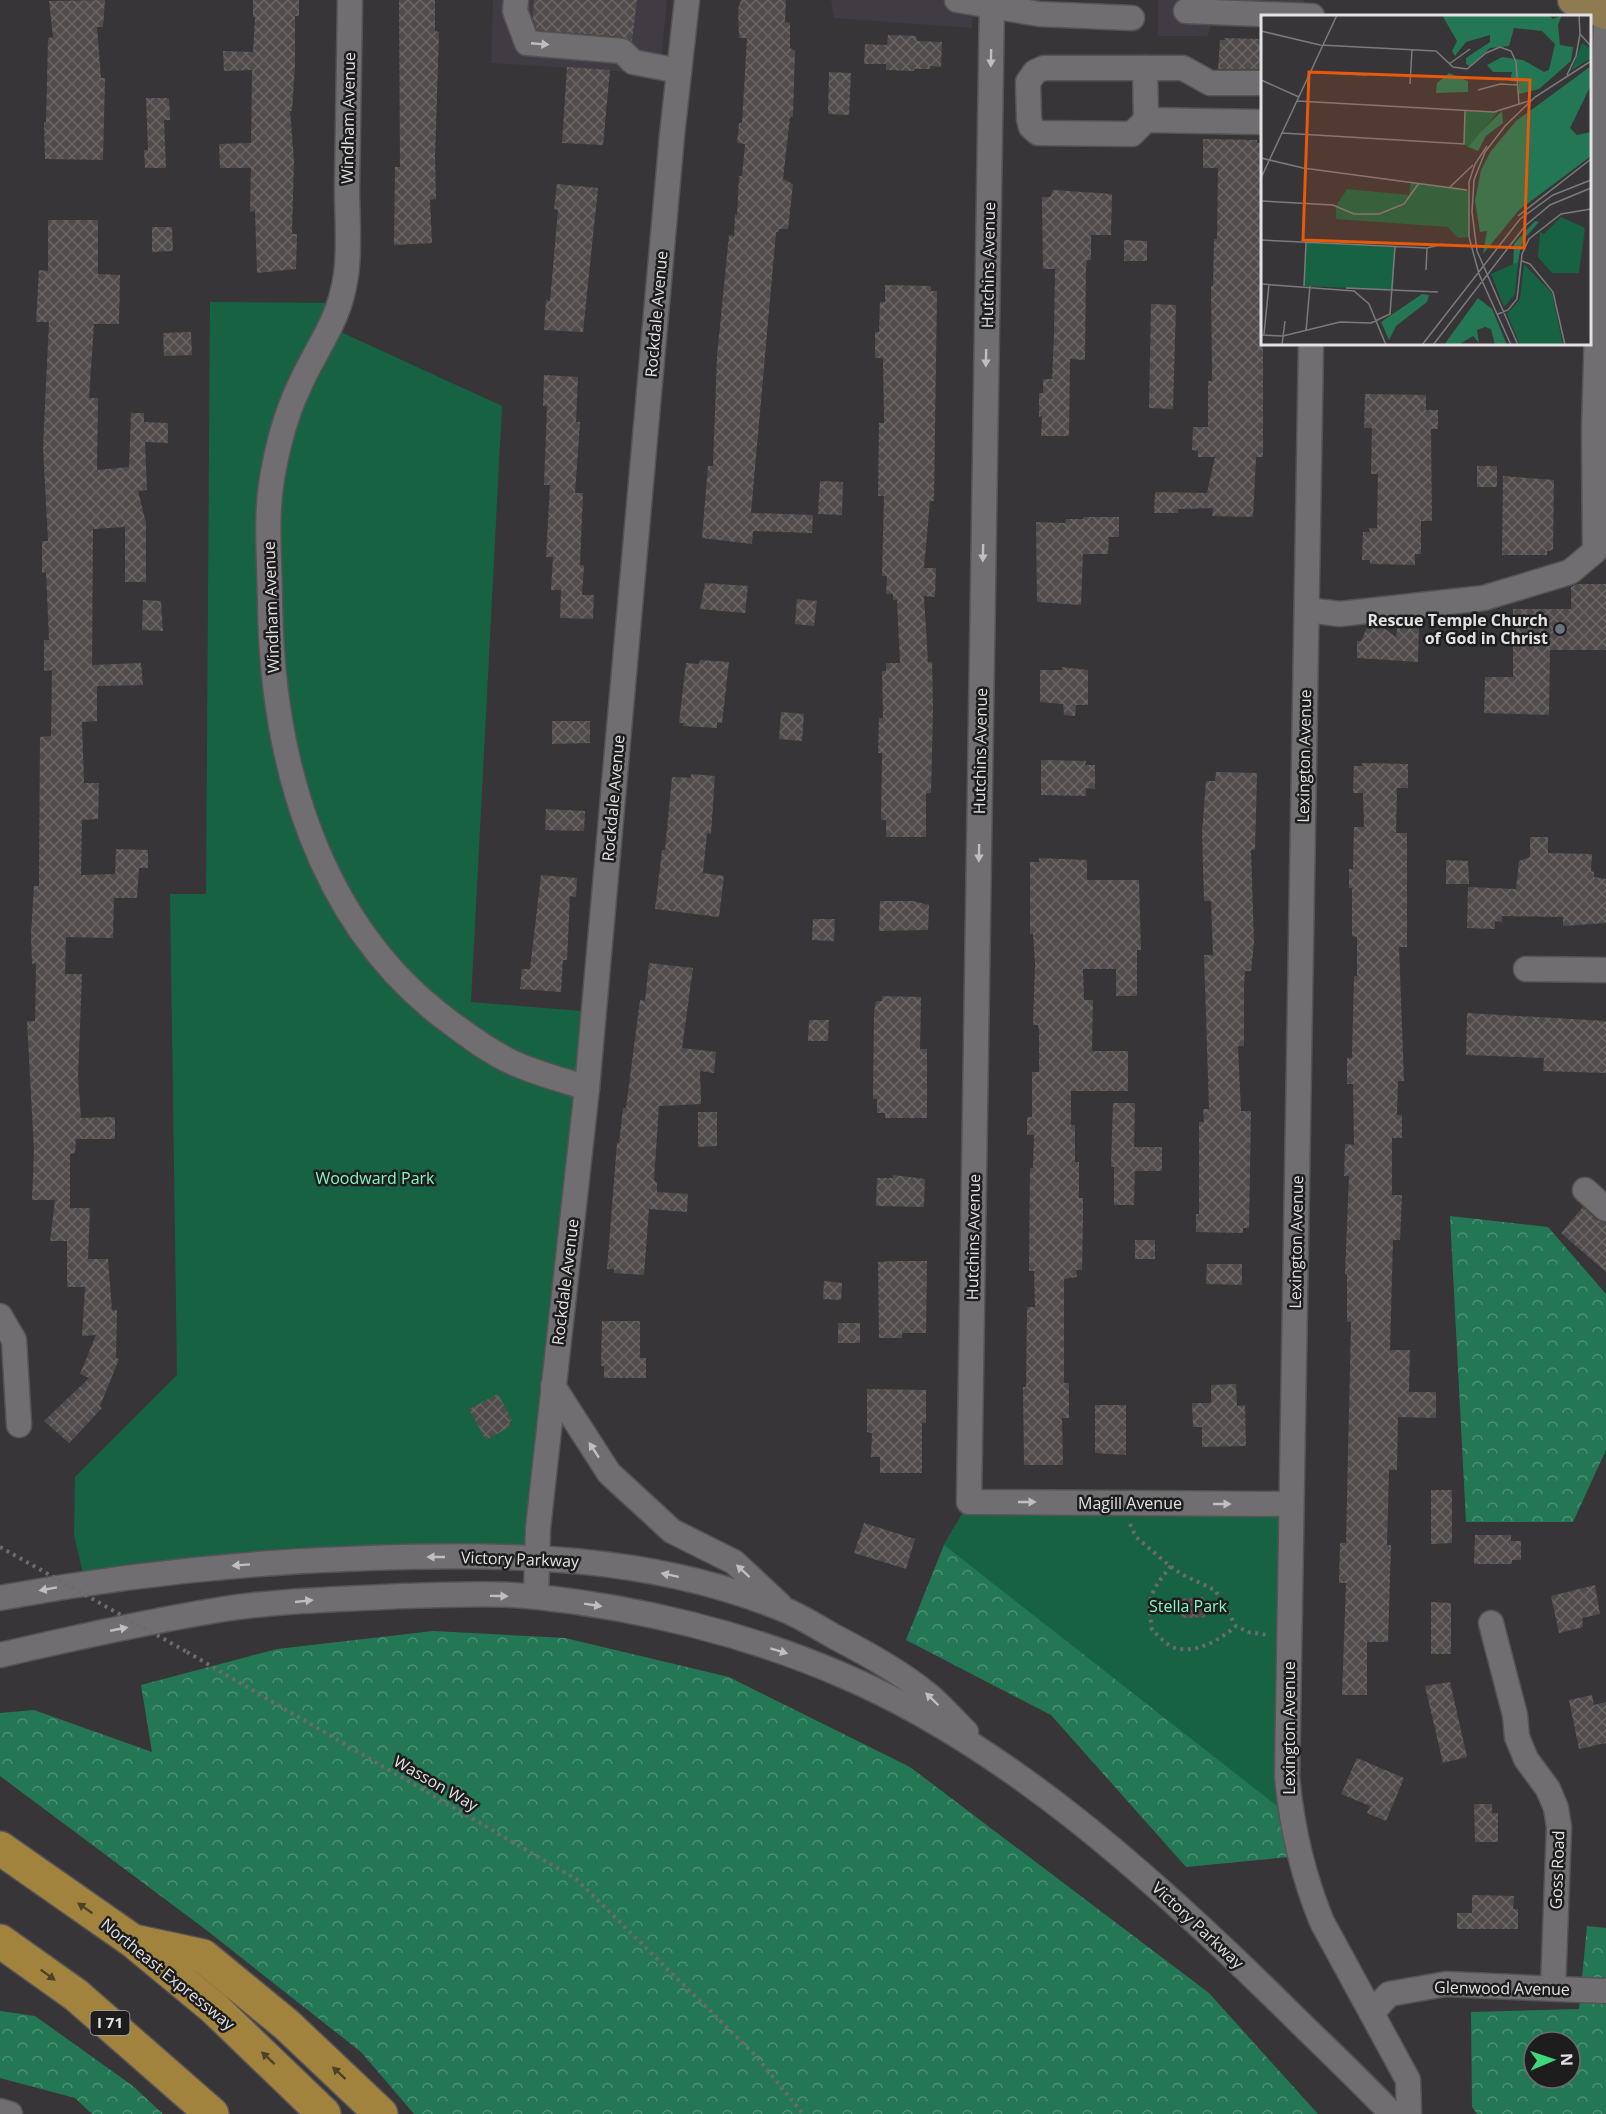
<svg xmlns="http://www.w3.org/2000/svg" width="1606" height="2114" viewBox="0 0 1606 2114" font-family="'Open Sans',sans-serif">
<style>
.built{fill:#413b44}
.forest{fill:url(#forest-crowns);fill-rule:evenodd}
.park{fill:#186244}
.building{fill:url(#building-cross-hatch)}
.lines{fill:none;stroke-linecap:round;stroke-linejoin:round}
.minor-casing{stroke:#565357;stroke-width:27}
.major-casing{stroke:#565357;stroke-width:33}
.highway-casing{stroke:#565357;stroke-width:36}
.path{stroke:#6b6a6c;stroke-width:4;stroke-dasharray:3 4.5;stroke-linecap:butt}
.minor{stroke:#716e72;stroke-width:24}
.major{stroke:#8e7b52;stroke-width:30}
.highway{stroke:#a2833d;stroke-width:33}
.path-bridge{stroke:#6b6a6c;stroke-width:4;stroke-dasharray:3 4.5;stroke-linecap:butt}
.oneway{fill:#c0bec1}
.oneway2{fill:#4c4129}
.worship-dot{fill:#6b7280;stroke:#1e1d1e;stroke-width:2}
.labels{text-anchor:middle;stroke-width:5;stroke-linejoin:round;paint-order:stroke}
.shield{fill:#1e1d1e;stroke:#a7a6a8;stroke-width:1.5}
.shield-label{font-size:15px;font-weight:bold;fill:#e2e1e3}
.street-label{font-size:16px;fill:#e2e1e3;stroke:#1e1d1e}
.poi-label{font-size:16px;font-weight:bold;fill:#e2e1e3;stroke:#1e1d1e;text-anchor:end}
.park-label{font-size:16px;fill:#87f5c1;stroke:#1e1d1e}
.inset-road{fill:none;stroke:#7b7a7c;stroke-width:1.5}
.view{fill:#e8590c;fill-opacity:0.15;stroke:#e8590c;stroke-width:3}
.inset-edge{fill:none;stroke:#e2e1e3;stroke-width:3}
</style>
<defs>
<pattern id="forest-crowns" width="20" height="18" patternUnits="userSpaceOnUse" patternTransform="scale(1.5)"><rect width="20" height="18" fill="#247755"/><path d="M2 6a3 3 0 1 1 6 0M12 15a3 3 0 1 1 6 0" fill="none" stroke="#4e9075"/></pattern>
<pattern id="building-cross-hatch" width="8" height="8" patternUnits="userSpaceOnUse" patternTransform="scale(1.5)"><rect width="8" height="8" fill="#514c4b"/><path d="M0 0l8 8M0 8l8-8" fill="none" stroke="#6a6665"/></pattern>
</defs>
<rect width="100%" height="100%" fill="#373538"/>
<g class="built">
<path d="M493,0H667L660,74L491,63Z"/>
<path d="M831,0H973L972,28L834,18Z"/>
<path d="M1158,0H1304L1301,16H1262V28L1211,26L1207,36H1158Z"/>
</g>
<g class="forest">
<path d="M1450,1216L1548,1227L1606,1294V1450L1573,1522H1466Z"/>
<path d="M956,1524L1288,1745L1299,1856L1186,1867L1051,1715L906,1640L944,1545Z"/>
<path d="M433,1631L565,1638L729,1677L910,1767L1209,1993L1318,2114H414L361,2052L205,1929L0,1776V1713L34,1710L152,1752L141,1685L277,1649Z"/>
<path d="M1587,1926L1606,1928V2114H1477L1472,2107L1471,2012L1579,2009ZM1534,2042H1570V2078H1534Z"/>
<path d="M0,2011L35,2016L133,2086L163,2114H92L75,2098L0,2078Z"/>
</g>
<g class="park">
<path d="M210,302L340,303L332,328L502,406L471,1002L594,1012L536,1557L85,1582L74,1535L75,1477L177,1375L170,894H206Z"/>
<path d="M969,1502L1291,1504V1817L944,1545Z"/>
</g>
<g class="building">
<path d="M105,0L103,27H97L101,78H105L103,160L45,159L44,122L46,123L48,38L53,37L49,1Z"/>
<path d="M253,0H299V16H295V65L292,111H290L294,159L292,234H297L296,269L257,273L255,211L250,212L251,168H220L219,144L251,143L252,70L224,71L223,51L253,52L255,17H253Z"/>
<path d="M399,0H435V31L439,32L435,158L436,199L430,200L432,243L394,245L395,167H400Z"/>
<path d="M534,0H637L632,41L623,37L537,30L533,18Z"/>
<path d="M741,0H786L785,22L790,23V48L795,51L793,117H790L783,179L793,184L788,229H779L778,232H776L751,513L813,515L812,533L753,531L752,544L702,538L708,466H713L717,356L729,235L734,236L735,214L737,215L739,176H742L745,144L737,143L739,123H742L747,38H739L738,9Z"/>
<path d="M888,35L916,36L917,41L942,42L941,67L930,66V69H914V71L886,70V64H864L865,44L887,45Z"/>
<path d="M1224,38L1260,39V43H1263V69H1218L1220,40H1225Z"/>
<path d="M567,67L610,70L603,145L562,143Z"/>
<path d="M829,72L851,73L849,115L828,114Z"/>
<path d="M146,98H169L170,120H164L166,168H145L144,150H148Z"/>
<path d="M1203,139L1257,140V143H1263V457H1256L1253,517L1212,516L1213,508L1178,509V513H1154L1155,492L1207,493L1215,457H1198V451L1192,450L1193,427H1208V381H1212L1211,286H1213L1214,239H1217L1218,168H1203Z"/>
<path d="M557,184L598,188L583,332L544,330L546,300L550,301L558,210L554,209Z"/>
<path d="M1053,190L1112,194L1111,235H1091V260H1087L1086,270L1085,360L1070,359L1069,436H1041L1042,416L1039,417V393H1043V379H1052L1054,334L1055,269H1043L1042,197H1050Z"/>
<path d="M48,220H98V274L120,275L119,324H94L89,398H98L97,470L129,467L131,413H144V422L168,423V443L145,442L147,490L138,491L146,523V582H125V527L93,529L92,665L141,663L143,685L97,686V721L82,722L84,783H99L98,819L82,820L81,875L115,874L116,849L148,850V868H139L137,898H114L113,938L66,937L65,974H82L78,1077L81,1118L115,1117V1139H76L75,1153L70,1154V1208H90L88,1259H108L112,1310H117L116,1358L119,1359L100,1406L102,1408L69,1443L44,1421L89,1378L80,1374L96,1335L82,1336L85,1287H67V1241H50L55,1200H32L34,1151L27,1021H35L36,963L32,964L31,934L34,886H39L40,737L51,736L52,670L44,671V640H49L46,572L42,573V541H48L43,447L49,322H36L39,270L48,271Z"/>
<path d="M152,227H172L173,251L152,252Z"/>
<path d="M1124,240L1147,241V261H1124Z"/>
<path d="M885,285L931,286V291H937L934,501H930L924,568H936L935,597L924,596L928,662H932L933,709L931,793H926V837H886V820H881L882,753H878L879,718H883L882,671H886V663H900L897,600H893V594H886L887,576H882L884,496H878L879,423H884L883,358H875V332H879L880,302H885Z"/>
<path d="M1151,304L1176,305L1173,409L1149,408Z"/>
<path d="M191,332L192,355L164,356L163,333Z"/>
<path d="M544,375L578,377L576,422H580L575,493H583L580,565H584L582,595H594L593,619L560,618L561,590H551L553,557H546L550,485H544L547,406H543Z"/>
<path d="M1365,394L1426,395V410H1438V429H1431L1432,521H1421V554H1415V565L1370,564V560H1362L1363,532H1370L1369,528H1377L1378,474H1371L1372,428H1364Z"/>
<rect x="1477" y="466" width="20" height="21"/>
<path d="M1503,476L1554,480L1553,550L1547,551V555H1502Z"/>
<path d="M820,481L843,482L842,515L818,514Z"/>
<path d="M1084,517H1119V537H1109L1108,554H1083L1081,605L1037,602L1036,522L1065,523L1066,519H1083Z"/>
<path d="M705,583L748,586L745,613L700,609Z"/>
<path d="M1578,584H1606V650H1550L1549,715L1484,713L1485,677H1513V609H1571V587Z"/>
<path d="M797,599L817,601L814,626L795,624Z"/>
<path d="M143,600L161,601L163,631L142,630Z"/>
<path d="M1398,623H1419L1418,662L1357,658V641H1361L1368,625L1378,624L1396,637Z"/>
<path d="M700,660L729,662L722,723L717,722V728L683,726L684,723H679L686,663L699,664Z"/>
<path d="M1062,667L1088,670V705H1076L1075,716L1064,715L1063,704L1040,702V670H1062Z"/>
<path d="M781,712L804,714L802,741L779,739Z"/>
<path d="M552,721H590V743L552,744Z"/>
<path d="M1041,760L1086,761L1085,765H1095V789L1086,788V796L1041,795Z"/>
<path d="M1362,763L1408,764V788H1397L1396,833H1407V947H1399L1404,1081H1398L1397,1115H1402V1138H1392V1195H1402L1400,1240H1393L1390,1350H1410L1409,1392H1436V1418L1398,1417L1397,1470H1389L1387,1545H1391L1388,1642H1367V1695H1342L1346,1583H1339L1340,1543H1346L1351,1322H1347V1274H1345L1349,1176H1344L1345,1144L1354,1145L1353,1084H1347V1058H1352L1354,976H1357V937L1352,936V888H1349V869H1353L1354,827H1364L1363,793H1353L1354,766H1362Z"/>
<path d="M1216,772L1257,773L1255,850H1251L1254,943L1251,971H1245L1244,987V1046H1238L1241,1111H1251L1249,1228H1243V1233L1196,1232V1214H1199V1122H1204L1203,1109H1209L1204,955H1213L1211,901H1204L1202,832L1206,781H1215Z"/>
<path d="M691,774L715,776L711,834L707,833L703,873L724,876L719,917L655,909L662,850H665L672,777L691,778Z"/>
<path d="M546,809L585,811L584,831L545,830Z"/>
<path d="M1530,837H1548V853L1592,854L1591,871L1594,872V877L1606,879V923L1563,926V917L1502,916V922L1495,921V929L1467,928L1468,887L1516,889L1519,861L1530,857Z"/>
<path d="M1039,858L1087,860V880H1139L1141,950H1137V996H1116V969H1083L1084,1000H1093L1092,1051H1128V1091H1071V1125H1075V1162H1079V1198H1083V1219L1082,1270H1076L1077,1277L1064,1279V1383H1069V1418H1062L1063,1465H1024L1023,1387H1026L1027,1307H1035L1034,1271H1029L1030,1168H1033L1034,1135H1027V1117H1032V1072H1039V1030L1038,1025H1033L1035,964L1033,934H1030V862H1039Z"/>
<path d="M1446,860L1468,861L1469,884H1446Z"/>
<path d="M541,875L577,878L576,897L570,896L567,960H563L561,992L520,989L522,969H530Z"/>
<path d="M880,901H913L929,905L928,930L879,931Z"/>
<path d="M813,919H835L834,941L812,940Z"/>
<path d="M649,963L693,968L682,1048L716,1052L714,1073L700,1071L701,1104L659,1106L654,1180L657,1183V1192L688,1194L687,1212L649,1209L644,1275L614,1273V1269H607L617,1143H619L623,1108H626L640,1000L645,1001Z"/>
<path d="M882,996L921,997L920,1049H927V1118H885V1113H877V1099H873L874,1013L876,1001H882Z"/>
<path d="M1467,1013L1606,1021V1073L1543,1071L1544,1058L1466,1055Z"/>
<path d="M809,1020H829L828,1041H808Z"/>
<path d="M1113,1103H1135L1134,1147H1162V1171H1135L1134,1205H1114V1167H1111Z"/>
<path d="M698,1112H717V1146L698,1147Z"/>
<path d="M893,1175L925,1179L924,1207L876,1206L877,1178H893Z"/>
<path d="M1583,1207L1597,1220L1606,1223V1272L1561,1233Z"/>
<rect x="1135" y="1240" width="20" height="19"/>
<path d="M895,1261H927L926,1333H902V1338H879L878,1262Z"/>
<path d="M1207,1264H1242V1285L1206,1284Z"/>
<path d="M824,1281L842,1283L841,1300L823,1299Z"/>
<path d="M602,1321H640V1358H646V1378H604V1366H601Z"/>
<rect x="838" y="1323" width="22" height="20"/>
<path d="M1236,1384L1237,1406L1245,1405L1246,1446L1202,1447V1427H1193L1192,1403H1211V1385Z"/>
<path d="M867,1389L926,1390V1423H922V1473H880V1457H871L872,1433L867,1432Z"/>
<path d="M498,1394L512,1420L509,1422L511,1426L486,1440L469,1409Z"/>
<path d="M1095,1405H1126V1455L1095,1453Z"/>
<path d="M1431,1490H1452V1543L1431,1544Z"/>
<path d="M864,1523L915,1539L906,1569L854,1553Z"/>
<path d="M1475,1535H1511V1541H1521V1560H1512V1564H1474Z"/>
<path d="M1595,1585L1600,1614L1582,1618L1583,1627L1559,1633L1551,1596Z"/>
<path d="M1204,1597L1205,1617L1182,1618L1181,1599Z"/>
<path d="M1431,1602L1451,1603V1654H1431Z"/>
<path d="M1450,1682L1467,1757L1443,1763L1425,1686Z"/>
<path d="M1592,1695L1594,1705L1606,1702V1743L1579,1749L1569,1700Z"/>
<path d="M1357,1758L1404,1778L1386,1821L1367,1813L1370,1806L1341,1794Z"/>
<path d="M1474,1804H1492V1813H1498V1842H1475Z"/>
<path d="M1472,1895L1514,1896L1513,1909H1518V1929H1457V1913H1472Z"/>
</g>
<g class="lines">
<defs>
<g id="minor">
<path d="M350,0C349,63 348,125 347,188C347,216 350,247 346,275C339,324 316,347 298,389C285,417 277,449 272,479C265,520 270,563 270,604C272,759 317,923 447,1020C468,1036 491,1053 516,1064C538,1074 563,1080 587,1088"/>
<path d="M516,0L515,11L527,43L622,51L633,62L679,71"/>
<path d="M957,0L1039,14L1132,18"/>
<path d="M992,0L969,1502L1291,1504"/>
<path d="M1186,11L1312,16"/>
<path d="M1145,68L1146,120"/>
<path d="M1262,83H1210L1183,68H1044L1035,72L1028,82L1029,119L1031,127L1038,133L1132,134L1146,120L1262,122"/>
<path d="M1311,344L1287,1777C1292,1828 1302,1874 1322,1922L1408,2080L1409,2114"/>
<path d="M1307,610L1340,614L1484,598L1570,572L1595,551L1594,430L1606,20"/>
<path d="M1526,969L1606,970"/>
<path d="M1585,1190L1606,1209"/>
<path d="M0,1316L14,1340L19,1425"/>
<path d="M553,1386L609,1473L672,1531L734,1562L780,1605"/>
<path d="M536,1596L538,1528L587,1088L672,135L687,0"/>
<path d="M0,1598C123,1575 245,1562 369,1558C510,1553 653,1555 785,1610C802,1617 819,1628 835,1637C866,1653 899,1671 926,1693C940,1704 953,1719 966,1732"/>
<path d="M1491,1623L1515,1715L1517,1737L1526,1759L1548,1789L1556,1808L1559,1827L1553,1988"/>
<path d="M0,1655C74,1638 149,1621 224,1609C283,1600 344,1599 404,1596C448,1595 494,1592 538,1597C640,1608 747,1634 842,1675C1006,1745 1154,1879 1280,2003C1317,2040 1356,2076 1392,2114"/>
<path d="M1372,2013L1389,1994L1446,1984L1606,1991"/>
<path d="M0,2111L10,2114"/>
</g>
<path id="major" d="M1573,0L1606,14"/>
<g id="highway">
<path d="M0,1848L133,1941L214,2008L324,2114"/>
<path d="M0,1941L76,1995L212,2114"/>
<path d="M138,1942L203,1956L287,2025L381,2114"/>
</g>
</defs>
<use href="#minor" class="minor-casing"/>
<use href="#major" class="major-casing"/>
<use href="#highway" class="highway-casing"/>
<g class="path">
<path d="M1130,1524L1136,1537L1165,1562L1181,1574L1215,1590L1236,1626L1248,1632L1268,1635"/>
<path d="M1171,1566C1150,1592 1147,1597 1152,1630C1158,1635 1167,1646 1175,1648C1197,1654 1221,1639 1236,1626"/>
<path d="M187,1652L576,1879L756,2056L803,2114"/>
</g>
<use href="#minor" class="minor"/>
<use href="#major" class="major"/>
<use href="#highway" class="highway"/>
<path class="path-bridge" d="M0,1547L187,1652"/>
</g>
<defs><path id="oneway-solid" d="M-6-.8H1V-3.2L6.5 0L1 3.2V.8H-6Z" transform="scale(1.5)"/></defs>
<g class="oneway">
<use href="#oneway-solid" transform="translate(540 44) rotate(5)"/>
<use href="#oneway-solid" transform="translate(991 58) rotate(91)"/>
<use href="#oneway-solid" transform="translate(986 358) rotate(91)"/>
<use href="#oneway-solid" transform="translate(983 553) rotate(91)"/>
<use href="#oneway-solid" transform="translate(979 853) rotate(91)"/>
<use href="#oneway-solid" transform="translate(594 1450) rotate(-123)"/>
<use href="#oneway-solid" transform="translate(1027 1502)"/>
<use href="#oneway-solid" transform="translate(1222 1504)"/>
<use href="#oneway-solid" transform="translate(436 1557) rotate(180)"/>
<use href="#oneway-solid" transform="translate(241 1565) rotate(176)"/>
<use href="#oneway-solid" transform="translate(743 1571) rotate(-137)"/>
<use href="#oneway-solid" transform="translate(670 1575) rotate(-168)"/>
<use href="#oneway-solid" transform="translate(48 1589) rotate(170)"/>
<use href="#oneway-solid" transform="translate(499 1596) rotate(1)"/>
<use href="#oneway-solid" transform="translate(304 1601) rotate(-6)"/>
<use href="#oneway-solid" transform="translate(593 1605) rotate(9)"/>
<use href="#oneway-solid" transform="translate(119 1629) rotate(-11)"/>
<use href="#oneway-solid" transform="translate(779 1651) rotate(17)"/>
<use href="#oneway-solid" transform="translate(932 1699) rotate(-136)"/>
</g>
<g class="oneway2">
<use href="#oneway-solid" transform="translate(85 1908) rotate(-145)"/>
<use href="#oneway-solid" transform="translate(48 1975) rotate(36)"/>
<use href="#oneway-solid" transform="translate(268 2058) rotate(-137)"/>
<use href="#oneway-solid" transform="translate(339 2073) rotate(-137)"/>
</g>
<circle class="worship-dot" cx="1560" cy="629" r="6"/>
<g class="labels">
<rect class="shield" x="90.5" y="2011" width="39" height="24" rx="4.5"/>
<g class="shield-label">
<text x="110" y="2028">I 71</text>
</g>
<g class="street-label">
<text transform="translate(348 118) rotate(-89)" y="6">Windham Avenue</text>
<text transform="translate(988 265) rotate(-89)" y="6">Hutchins Avenue</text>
<text transform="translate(656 314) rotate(-85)" y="6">Rockdale Avenue</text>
<text transform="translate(271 607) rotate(-92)" y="6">Windham Avenue</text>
<text transform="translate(980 751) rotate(-89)" y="6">Hutchins Avenue</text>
<text transform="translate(1304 756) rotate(-89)" y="6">Lexington Avenue</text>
<text transform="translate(613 798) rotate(-85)" y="6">Rockdale Avenue</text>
<text transform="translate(973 1237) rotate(-89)" y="6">Hutchins Avenue</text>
<text transform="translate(1296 1242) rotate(-89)" y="6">Lexington Avenue</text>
<text transform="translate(565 1282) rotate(-83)" y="6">Rockdale Avenue</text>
<text x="1130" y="1509">Magill Avenue</text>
<text transform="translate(520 1559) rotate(2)" y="6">Victory Parkway</text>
<text transform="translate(1289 1728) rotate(-90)" y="6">Lexington Avenue</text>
<text transform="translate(436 1783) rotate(30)" y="6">Wasson Way</text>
<text transform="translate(1557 1870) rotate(-88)" y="6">Goss Road</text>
<text transform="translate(1198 1925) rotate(43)" y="6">Victory Parkway</text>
<text transform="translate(168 1974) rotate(39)" y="6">Northeast Expressway</text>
<text transform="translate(1502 1988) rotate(1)" y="6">Glenwood Avenue</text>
</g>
<g class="poi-label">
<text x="1548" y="626">Rescue Temple Church<tspan x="1548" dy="18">of God in Christ</tspan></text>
</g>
<g class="park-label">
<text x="375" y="1184">Woodward Park</text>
<text x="1188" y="1612">Stella Park</text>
</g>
</g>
<g transform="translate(1261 15)">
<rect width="330" height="330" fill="#373538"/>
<path d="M321,28L330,34V43L310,56Z" fill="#186244"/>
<path d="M181,0H288L292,4L301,0L297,10L299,30L312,32L310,46L278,74L258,79V67L249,66L251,57H232L226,50L241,42L262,45L283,57L288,55L294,29L281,16L253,13L248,31L229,33L209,51L205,49V43L229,27V20L205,27L194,41L191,36L196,26ZM330,51V70L309,113L316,120L330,117V141L258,195L222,239L226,216L219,217L214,186L220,155L230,136L255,106ZM188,58L207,66V77L175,78L176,68ZM241,96L242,108L225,121L217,136L205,131ZM274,206L278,207L262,225L259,236L251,285L253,229ZM161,279L168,280L166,287L135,311L128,325L120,307ZM217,283L231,294L246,330H234L230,314L224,312L216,315L218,328L212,321L197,330H183Z" fill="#247755"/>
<path d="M204,96L237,97L207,132L203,129ZM150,167L207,175L208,222L197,223L187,212L75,204V191L86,174L148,180ZM300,202L324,213L318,258H291L277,242L279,217L283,219ZM45,227L134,232L132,275L43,271ZM257,247L254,279L243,292L230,259ZM263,249L291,278L302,330H259L246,299L259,284Z" fill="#186244"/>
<path class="inset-road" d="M318,0L319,19L330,31M0,16L59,30L175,36L192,52L206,54L225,38L239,32L250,36L255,47L258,89M188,49L209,34M49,57L106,60M306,60L315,41L319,19M0,65L38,82M149,69L151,35M217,75L239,69L256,70M36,86L233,97L271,85M21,118L203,129L204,96M226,131L214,149L208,167V222L218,259L250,330M0,143L42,153L206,175M0,163L76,0M189,172L212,150M0,186L72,190L93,199H118L143,189L158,168M257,201L330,144M0,225L166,233L182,229M261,246L269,249L292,277L304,330M165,255L166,233M0,269L93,276L108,289L125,330M43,271L45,228M85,273L177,277M237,299L247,295L256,284L261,239L268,224L300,199L330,194M45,316L49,271M3,319L8,269M0,320L22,321L79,307L110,308L129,299L134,232M21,330L24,306M161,330L259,204L292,180L330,165M172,330L264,211L289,190L330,173M257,330L216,236L211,197L213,165L224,137L244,111L274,82L330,46"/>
<path class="view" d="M48,57L269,65L263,233L42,225Z"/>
<rect width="330" height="330" class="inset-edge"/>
</g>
<g transform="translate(1552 2060) rotate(88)"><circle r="28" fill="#1e1d1e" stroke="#6c6b6d" stroke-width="1.5"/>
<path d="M0-4.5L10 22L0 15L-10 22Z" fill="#40d77c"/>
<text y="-9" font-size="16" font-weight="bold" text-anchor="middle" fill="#e2e1e3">N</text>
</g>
</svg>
